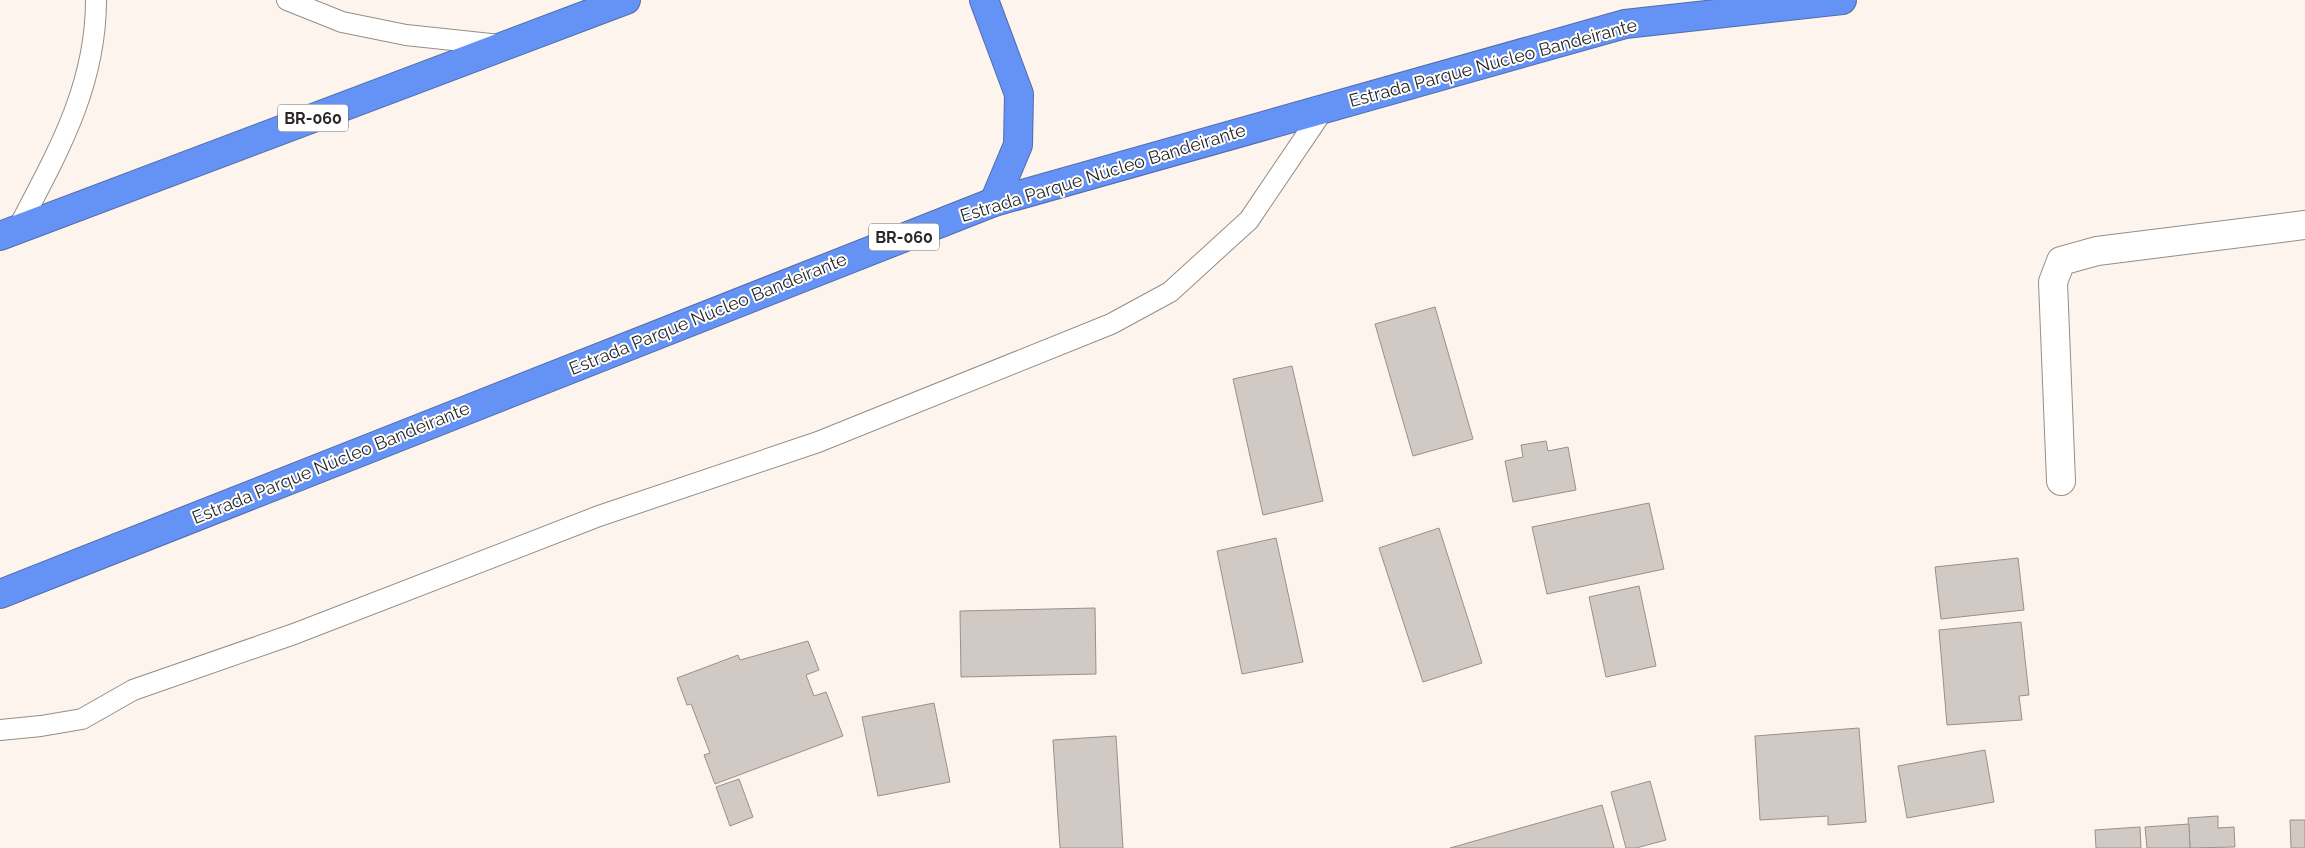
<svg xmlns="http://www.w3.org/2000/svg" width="2305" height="848" viewBox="0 0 2305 848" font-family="Raleway,sans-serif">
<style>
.building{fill:#d1c9c3;stroke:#98908b}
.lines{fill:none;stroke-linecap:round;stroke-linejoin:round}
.lane-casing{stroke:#958e88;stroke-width:22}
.street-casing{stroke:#958e88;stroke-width:30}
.highway-casing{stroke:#506dac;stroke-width:30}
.lane{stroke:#fff;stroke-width:20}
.street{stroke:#fff;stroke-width:28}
.highway{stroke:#6492f5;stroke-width:28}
.labels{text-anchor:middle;stroke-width:4;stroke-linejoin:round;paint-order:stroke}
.shield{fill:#fff;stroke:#6a6866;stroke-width:1}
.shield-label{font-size:16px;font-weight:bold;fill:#2a2725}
.street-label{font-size:18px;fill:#2a2725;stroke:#fff}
</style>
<rect width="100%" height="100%" fill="#fdf4ee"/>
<g class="building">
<path d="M1435,307L1473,439L1413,456L1375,324Z"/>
<path d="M1292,366L1323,501L1263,515L1233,379Z"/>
<path d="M1546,441L1548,451L1568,447L1576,490L1513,502L1505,461L1523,457L1521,445Z"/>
<path d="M1649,503L1664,569L1547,594L1532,527Z"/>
<path d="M1439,528L1482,663L1423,682L1379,548Z"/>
<path d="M1276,538L1303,662L1242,674L1217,551Z"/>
<path d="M2018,558L2024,610L1941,619L1935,567Z"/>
<path d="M1639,586L1656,666L1606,677L1589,597Z"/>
<path d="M1095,608L1096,674L961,677L960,611Z"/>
<path d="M2021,622L2029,695L2019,696L2022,720L1947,725L1939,630Z"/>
<path d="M808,641L819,670L806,675L814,696L826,692L843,736L715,784L704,755L710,753L691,704L687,705L677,678L738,655L740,660Z"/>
<path d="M934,703L950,782L878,796L862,717Z"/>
<path d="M1859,728L1866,822L1828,825V816L1760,820L1755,736Z"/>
<path d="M1116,736L1123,848H1060L1053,740Z"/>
<path d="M1985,750L1994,802L1907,818L1898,766Z"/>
<path d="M739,779L753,817L730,826L716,787Z"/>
<path d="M1650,781L1666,840L1636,848H1626L1611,792Z"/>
<path d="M1602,805L1614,848H1450Z"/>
<path d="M2218,816V828L2234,827L2235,847L2190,848L2188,818Z"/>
<path d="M2290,820H2305V848H2291Z"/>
<path d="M2189,824L2190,848H2147L2145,827Z"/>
<path d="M2140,827L2141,848H2096L2095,830Z"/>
</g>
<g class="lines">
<defs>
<g id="lane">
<path d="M287,0L342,22L406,35L500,45"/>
<path d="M17,230C56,155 96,88 96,0"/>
<path d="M0,730L41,726L82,719L133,690L294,634L599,516L818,442L1111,324L1170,292L1249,220L1324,109"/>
</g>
<path id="street" d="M2061,481L2053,282L2061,261L2097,251L2305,225"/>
<g id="highway">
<path d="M984,0L1019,94L1018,145L994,202"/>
<path d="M0,236L626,0"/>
<path d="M0,594L994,202L1625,24L1842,0"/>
</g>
</defs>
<use href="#lane" class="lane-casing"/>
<use href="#street" class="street-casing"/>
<use href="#highway" class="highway-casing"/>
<use href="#lane" class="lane"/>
<use href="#street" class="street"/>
<use href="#highway" class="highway"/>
</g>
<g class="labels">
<g class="shield">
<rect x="278" y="104.5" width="70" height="27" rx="4"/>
<rect x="869" y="223.5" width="70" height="27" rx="4"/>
</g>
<g class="shield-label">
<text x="313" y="124">BR-060</text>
<text x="904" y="243">BR-060</text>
</g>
<g class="street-label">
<text transform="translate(1493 63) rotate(-15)" y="6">Estrada Parque Núcleo Bandeirante</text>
<text transform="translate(1103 173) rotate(-17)" y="6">Estrada Parque Núcleo Bandeirante</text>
<text transform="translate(708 314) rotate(-22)" y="6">Estrada Parque Núcleo Bandeirante</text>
<text transform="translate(331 463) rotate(-22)" y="6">Estrada Parque Núcleo Bandeirante</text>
</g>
</g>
</svg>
